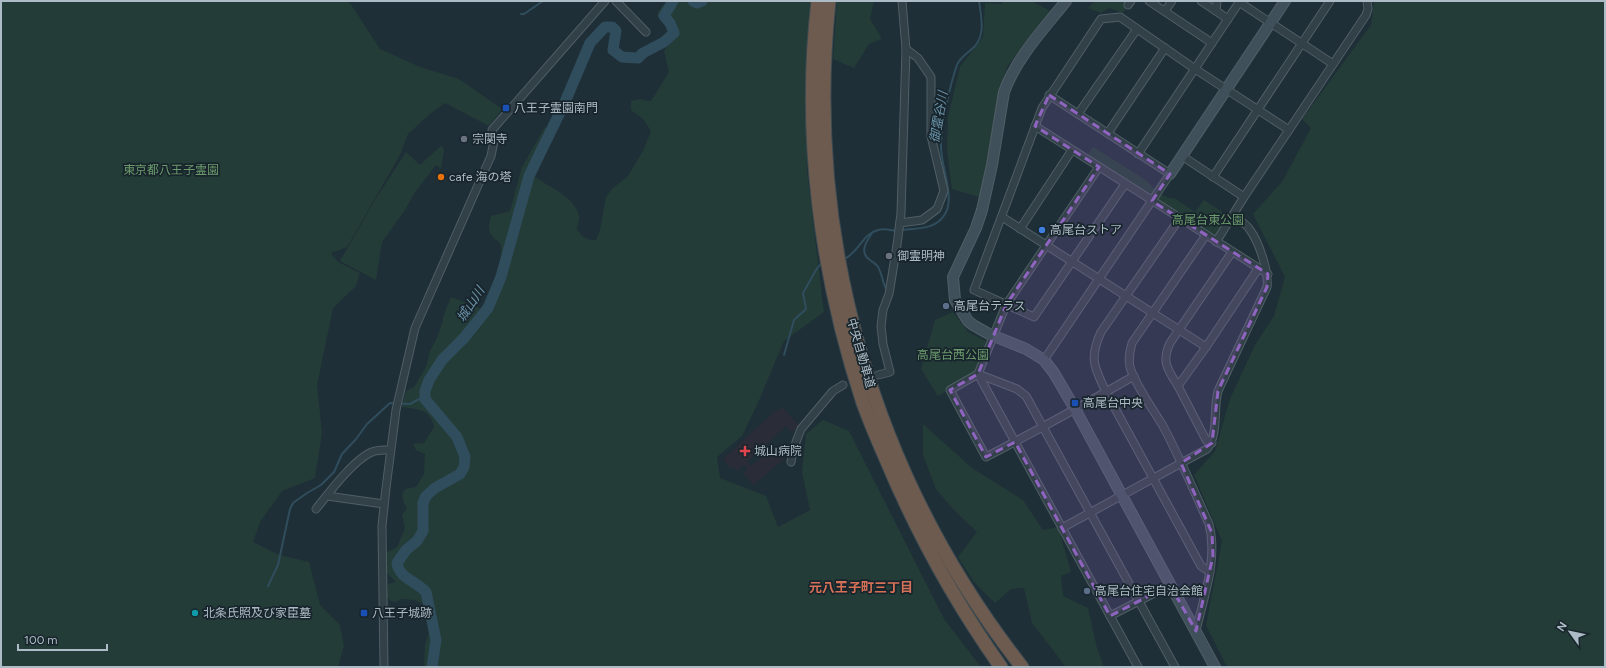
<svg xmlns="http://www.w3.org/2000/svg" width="1606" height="668" viewBox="0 0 1606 668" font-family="Figtree,'Noto Sans JP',sans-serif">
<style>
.medical{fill:#2a2c38}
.green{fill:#243c38}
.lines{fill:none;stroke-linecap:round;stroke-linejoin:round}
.stream{stroke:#304d5d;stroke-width:2}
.river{stroke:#304d5d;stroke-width:11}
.street-casing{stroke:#505e66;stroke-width:9}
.secondary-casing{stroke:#505e66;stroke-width:12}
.highway-casing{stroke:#3d4b52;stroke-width:15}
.street{stroke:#324047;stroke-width:7}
.secondary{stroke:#40505b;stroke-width:10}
.highway{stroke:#6e5b4f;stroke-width:13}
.marked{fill:#8f65c1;fill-opacity:0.2;stroke:#8f65c1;stroke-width:3;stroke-dasharray:8 5;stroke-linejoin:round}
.transit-dot{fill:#1a4fb4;stroke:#18252c;stroke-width:1.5}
.worship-dot{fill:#6b7280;stroke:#18252c;stroke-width:1.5}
.food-dot{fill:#e8710a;stroke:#18252c;stroke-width:1.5}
.shop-dot{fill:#3f7fe0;stroke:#18252c;stroke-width:1.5}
.service-dot{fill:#5c6f8a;stroke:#18252c;stroke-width:1.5}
.health-dot{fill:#e0444e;stroke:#18252c;stroke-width:1.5}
.culture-dot{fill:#0f9aa8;stroke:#18252c;stroke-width:1.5}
.labels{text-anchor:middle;stroke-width:3.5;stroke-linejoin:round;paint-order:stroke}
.poi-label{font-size:12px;fill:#acbbc5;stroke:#18252c;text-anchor:start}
.park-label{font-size:12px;fill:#6c9a6c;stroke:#18252c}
.street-label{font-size:12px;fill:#acbbc5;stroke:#18252c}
.water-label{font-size:13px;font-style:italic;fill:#6c94aa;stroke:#18252c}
.neighbourhood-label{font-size:13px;font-weight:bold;fill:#d57156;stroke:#18252c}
</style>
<rect width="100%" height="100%" fill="#1f2f37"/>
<path class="medical" d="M782,407L799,425L792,432L786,426L747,462L751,466L776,445L786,457L754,485L743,473L748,469L744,465L737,471L734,467L731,469L723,459L776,410L778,411Z"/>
<g class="green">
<path d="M1,1H346L350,3L380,49L420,67L459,79L502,109L489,126L445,103L431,113L408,134L400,155L347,247L331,253L338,262L360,273L356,286L333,308L317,385L322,433L315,478L282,491L260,522L253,542L279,555L309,562L320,605L340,625L344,646L338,667H1Z"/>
<path d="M667,1H812L806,64L807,171L824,312L784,341L757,405L742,436L717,457L720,478L766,496L778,527L810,510L802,472L806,434L823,420L849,431L944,619L981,667H424L425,645L429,632L425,605L415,600L401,599L396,602L391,601L387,597L388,584L396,582L387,573L386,553L397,547L405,528L402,515L407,508C404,504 399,492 406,489C408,488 413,488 416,487L424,474L425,454L416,450L413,444L424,443L434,427C431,409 417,409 402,407L406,391L414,387L426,367L430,351L437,338L443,321V317L451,297L481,309C488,298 506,255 500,243C498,241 494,239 493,237C487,230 489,224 491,216L510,211L522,167L545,127L547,129L535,177C551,188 574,196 579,216C580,220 577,225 577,229C581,236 586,241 596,240L600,230L606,197L612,189L628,176L644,149L651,131L644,120L631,110V101L640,99L647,101H651L669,72L664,50L674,40L669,27L657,16L659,10Z"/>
<path d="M837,1H874L870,19L882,39L869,44L854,68L833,59Z"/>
<path d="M1003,1H1031L1051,11L1007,67L996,111L982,198L952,189L947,151L948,117L960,67L983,37L985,3L1002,4Z"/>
<path d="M1095,1H1131L1123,13L1109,8L1101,13L1088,8Z"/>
<path d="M1374,1H1605V667H1230L1226,665L1206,625L1222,541L1194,475L1215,451L1230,399L1255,345L1274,316L1285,277L1253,214L1282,182L1311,128L1302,119L1371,25Z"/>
<path d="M442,145L444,150L441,168L436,165L415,192L405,210L382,242L376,280L340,261L375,200L406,152L420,165Z"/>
<path d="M1093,147L1146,180L1158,193L1169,198H1174L1195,212L1204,200L1231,218L1216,242L1085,159Z"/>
<path d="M953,312L968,332L986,341L973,376L938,396L921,369L935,320Z"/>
<path d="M923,424L972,468L1023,500L1043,530L1058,527L1071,572L1061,576L1063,596L1088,608L1097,648L1104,667H1066L1032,623L1024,588L1011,589L995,603L974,582L958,557L977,532L953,509L936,489L923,455Z"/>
</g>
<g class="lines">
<g class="stream">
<path d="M521,14H524L543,1"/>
<path d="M901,230C917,228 936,230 945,214C956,197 939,163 941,142C942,121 950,85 957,65C960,57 968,53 974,47C986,35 981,16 979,1"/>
<path d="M872,233C866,242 859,253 870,260C874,263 878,265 879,269C883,276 882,283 887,290"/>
<path d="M844,259C859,253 862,234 878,230C884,228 890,230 897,231"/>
<path d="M784,355L794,320L806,309L803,293L816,270L822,262"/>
<path d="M268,586L278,565L290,509L293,503L307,493L321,485L334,472L342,454L356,439L367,424L390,403L410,404L425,396"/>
</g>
<g class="river">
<path d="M693,1L697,3L702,1"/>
<path d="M432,667L436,640L426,592C416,581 399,578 397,563L406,550L417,541L423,531V503L426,496L435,488L460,474L464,467L465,457L457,437L425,399V391L429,380L442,360L464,338L488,308L501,277L529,176L565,102L590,43L605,27H612L616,31L613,50L622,57L638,58L643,53L664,42L674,33L670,23L664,16L673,1"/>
</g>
<defs>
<g id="street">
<path d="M616,1L646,32"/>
<path d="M1149,1L1212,43"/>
<path d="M1201,1L1228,19"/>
<path d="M1239,2L1333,64"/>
<path d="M1128,5L1131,1"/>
<path d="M1165,11L1172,1"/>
<path d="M1216,11L1217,1"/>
<path d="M1078,114L1137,29"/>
<path d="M1035,126L1268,274"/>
<path d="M1108,133L1165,48"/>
<path d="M1138,154L1240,1"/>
<path d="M1182,156L1244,197"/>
<path d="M1099,167L1006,305L978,374L1138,667"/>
<path d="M1213,177L1330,1"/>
<path d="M1125,184L1034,317L974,290L1042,108L1101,19L1120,17L1195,69L1289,130"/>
<path d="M1002,217L1206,347"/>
<path d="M1180,218L1101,332C1089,358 1094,367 1106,392L1201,566L1210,572"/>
<path d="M900,223L922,220L937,209L944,191L931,136V77L918,58L906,49"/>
<path d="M1020,229L1072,150"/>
<path d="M1216,242L1244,197L1366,15L1368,9L1367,1"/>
<path d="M1044,360L1170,174L1049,95"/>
<path d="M878,375L890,372L883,344L881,326L883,310L889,294L897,245L901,213L906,49L902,1"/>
<path d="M1134,376C1085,404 1036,431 986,457L950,390L978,374L1017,389L1026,396L1175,667"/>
<path d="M1178,386C1168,370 1161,362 1170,343L1232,252"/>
<path d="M1212,443L1206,440L1178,386L1206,347L1258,269"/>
<path d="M791,462L793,450L801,429L833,391L843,385"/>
<path d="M327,496L384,504"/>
<path d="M316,509C328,494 354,459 372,452C378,449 384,450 390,450"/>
<path d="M1062,528L1207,449C1219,434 1213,409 1218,391L1267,287C1269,272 1259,242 1250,230C1246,223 1239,220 1233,216"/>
<path d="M1110,616L1170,585"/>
<path d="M1196,631C1204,596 1218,559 1209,524C1194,491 1180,458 1163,426C1153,409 1135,385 1130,367C1128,358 1130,351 1132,343L1206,235"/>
<path d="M384,667L382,526L386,488L396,410L415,328L491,156L494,141L492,130L605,1"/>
</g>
<g id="secondary">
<path d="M1066,1C1043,30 1017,57 1004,92L992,165L982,210L976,228L953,277L955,300L968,321L973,325L989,334L1026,349L1044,360L1054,373L1075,409L1215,667"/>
<path d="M1170,174L1285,1"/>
</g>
<g id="highway">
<path d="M818,1C802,136 821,275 863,403C870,422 878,441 886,459C917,533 955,602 1001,667"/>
<path d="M829,1C804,240 874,478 1022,667"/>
</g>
</defs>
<use href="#street" class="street-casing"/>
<use href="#secondary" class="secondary-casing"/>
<use href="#highway" class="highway-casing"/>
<use href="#street" class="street"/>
<use href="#secondary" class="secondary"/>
<use href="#highway" class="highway"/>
</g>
<path class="marked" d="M1049,95L1170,174L1152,201L1268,274L1267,287L1218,391L1212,443L1181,463L1212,533L1213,556L1196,631L1170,585L1110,616L1015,442L986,457L950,390L978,374L1006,305L1099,167L1035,126Z"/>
<g class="transit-dot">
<rect x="502" y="104" width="8" height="8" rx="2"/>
<rect x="1071" y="399" width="8" height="8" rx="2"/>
<rect x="360" y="609" width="8" height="8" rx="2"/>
</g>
<g class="worship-dot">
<circle cx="464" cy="139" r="4"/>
<circle cx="889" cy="256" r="4"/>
</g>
<circle class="food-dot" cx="441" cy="177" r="4"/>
<circle class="shop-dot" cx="1042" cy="230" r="4"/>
<g class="service-dot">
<circle cx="946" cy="306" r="4"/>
<circle cx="1087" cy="591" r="4"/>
</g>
<path class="health-dot" d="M743 445h4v4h4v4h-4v4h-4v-4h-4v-4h4z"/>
<circle class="culture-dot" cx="195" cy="613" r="4"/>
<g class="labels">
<g class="poi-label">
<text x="514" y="112">八王子霊園南門</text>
<text x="472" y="143">宗関寺</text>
<text x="449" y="181">cafe 海の塔</text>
<text x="1050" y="234">高尾台ストア</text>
<text x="897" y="260">御霊明神</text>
<text x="954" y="310">高尾台テラス</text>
<text x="1083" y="407">高尾台中央</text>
<text x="754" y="455">城山病院</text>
<text x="1095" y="595">高尾台住宅自治会館</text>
<text x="203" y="617">北条氏照及び家臣墓</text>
<text x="372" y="617">八王子城跡</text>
</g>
<g class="park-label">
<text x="171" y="174">東京都八王子霊園</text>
<text x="1208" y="224">高尾台東公園</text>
<text x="953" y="359">高尾台西公園</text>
</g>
<g class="street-label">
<text transform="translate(861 353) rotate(74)" y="4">中央自動車道</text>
</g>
<g class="water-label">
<text transform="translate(938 117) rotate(-80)" y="5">御霊谷川</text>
<text transform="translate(470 304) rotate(-57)" y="5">城山川</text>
</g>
<g class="neighbourhood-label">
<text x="861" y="592">元八王子町三丁目</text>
</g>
</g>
<rect width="1606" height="668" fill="none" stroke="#acbbc5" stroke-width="4"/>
<g transform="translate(1570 632) rotate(303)" stroke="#18252c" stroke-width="3" paint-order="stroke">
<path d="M0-3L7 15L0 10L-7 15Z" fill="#acbbc5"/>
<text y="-6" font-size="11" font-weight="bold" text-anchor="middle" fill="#acbbc5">N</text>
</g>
<path d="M18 644v6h89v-6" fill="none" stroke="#acbbc5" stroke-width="2"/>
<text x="24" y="644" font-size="12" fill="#acbbc5" stroke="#18252c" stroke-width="3" paint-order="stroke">100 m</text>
</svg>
